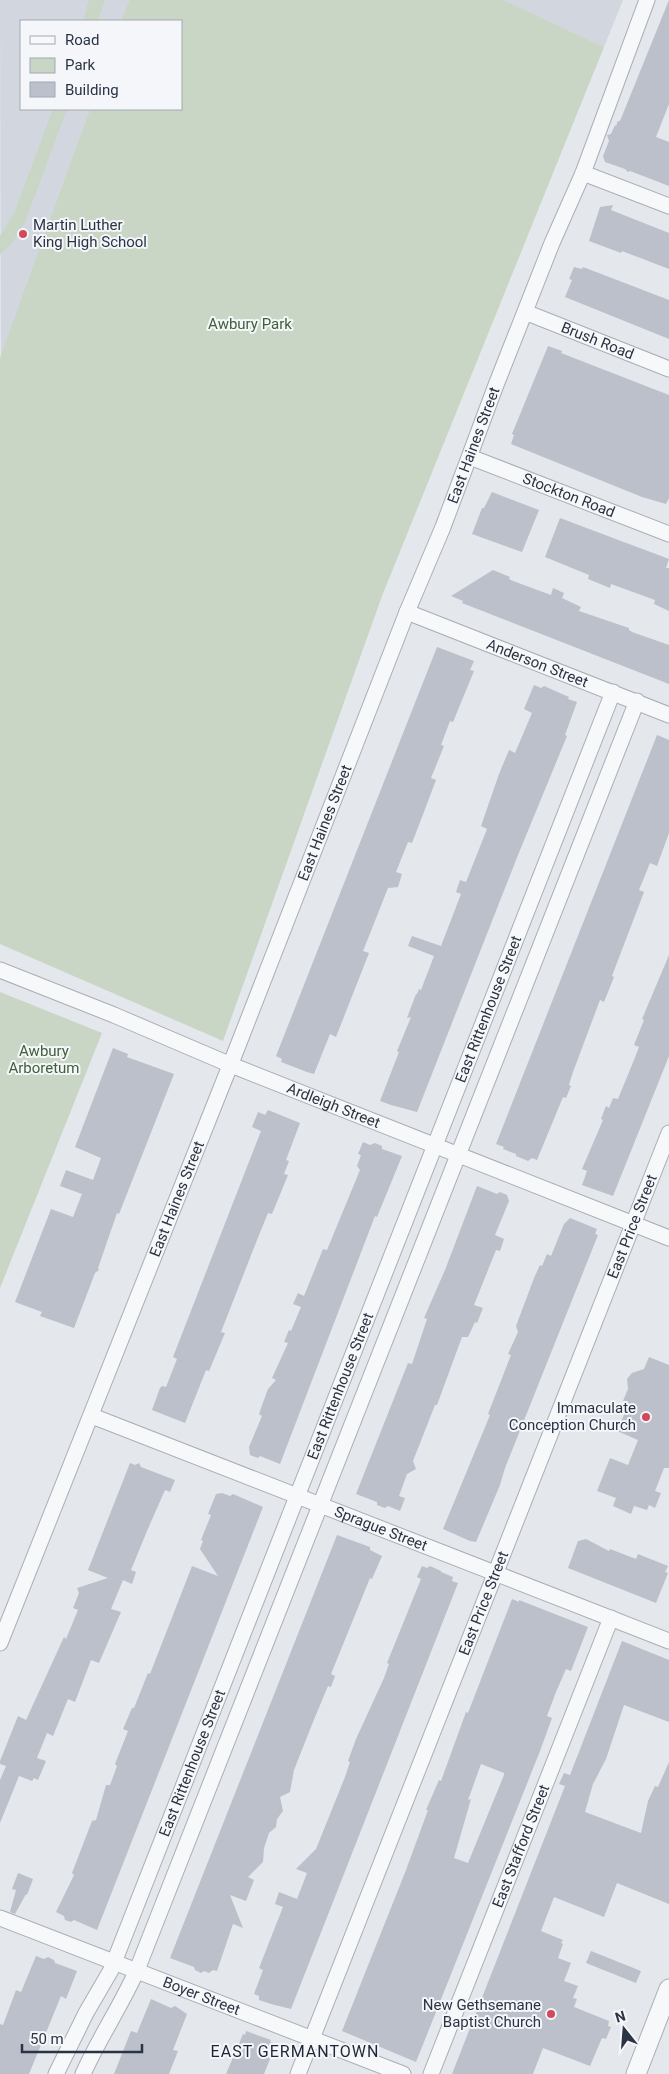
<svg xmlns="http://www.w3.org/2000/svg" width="669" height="2074" viewBox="0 0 669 2074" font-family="Roboto,sans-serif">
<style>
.built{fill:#d2d6de}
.green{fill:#c9d6c5}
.building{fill:#bbc0ca;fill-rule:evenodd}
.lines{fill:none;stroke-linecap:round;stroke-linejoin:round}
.minor-casing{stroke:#a9aeb7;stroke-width:17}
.tertiary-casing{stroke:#a9aeb7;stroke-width:21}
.minor{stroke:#f7f8fa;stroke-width:15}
.tertiary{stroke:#f7f8fa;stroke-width:19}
.poi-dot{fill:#d1495b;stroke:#f4f6f9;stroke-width:2}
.labels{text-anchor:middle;stroke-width:4;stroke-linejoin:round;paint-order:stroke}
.poi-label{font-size:15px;fill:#2b3445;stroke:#f4f6f9;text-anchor:end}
.park-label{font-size:15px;fill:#3f6138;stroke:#f4f6f9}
.street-label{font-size:15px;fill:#2b3445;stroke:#f4f6f9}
.neighbourhood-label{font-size:16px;letter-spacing:1px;fill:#1d2536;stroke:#f4f6f9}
</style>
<rect width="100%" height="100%" fill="#e4e7ec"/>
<g class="built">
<path d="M0,0H129L121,21H21V109H90L1,359Z"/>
<path d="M504,0H623L604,47Z"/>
</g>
<g class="green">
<path d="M89,0H105L98,21H83Z"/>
<path d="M129,0H504L604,47L382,596L223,1041L0,944V358L90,109H181V21H121Z"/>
<path d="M53,109H67L25,222L15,239L0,255V236L15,211Z"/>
<path d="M0,992L102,1033L0,1288Z"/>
</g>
<g class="building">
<path d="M669,0V104L656,137L669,142V186L630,171L628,172L625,169L605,162L603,156L609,141L607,135L611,134L615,125L616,126L618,121H620Z"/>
<path d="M613,205L611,210L669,233V269L622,251L621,253L589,241L600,207Z"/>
<path d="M574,267L582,269L583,267L669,300V339L565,297L572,280L569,279Z"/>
<path d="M548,346L562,351L561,353L669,395V498L666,504L642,497L511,444L514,435L512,434Z"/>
<path d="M492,492L539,510L522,552L472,534L482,508H484Z"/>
<path d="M560,518L669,559L666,568H669V611L654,604L655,600L611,584L610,588L588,579L589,575L545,557Z"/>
<path d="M493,570L510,577L509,579L513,581L551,595L553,588L564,593L562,598L581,607L579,611L629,628V630L632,632L669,645V684L462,603L463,601L451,596Z"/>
<path d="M437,647L474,661L470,670L474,671L453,722L450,721L441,745L444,746L431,778L436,780L422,817L412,843L408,842L396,872L402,874L398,887L388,888L363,951L369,953L336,1037L330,1034L314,1074L307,1072L281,1062L282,1059L276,1056Z"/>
<path d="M534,685L541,688L544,686L569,697L568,699L577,702L565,735L567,736L518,855L417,1112L391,1105L380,1101L399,1052L397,1051L411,1017L407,1018L416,994H417L419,989L421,990L434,956L408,946L412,936L441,946L461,894L456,892L460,880L466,882L487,829L481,826L499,774L509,750L515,753L532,713L524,709Z"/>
<path d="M657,735L669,740V833L657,866L650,863L639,890L644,892L612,976L614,977L604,1002L600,1000L573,1072L569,1085L571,1086L566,1098L563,1097L537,1160L532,1158L528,1161L516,1156V1154L503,1149L504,1147L496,1144Z"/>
<path d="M669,955V1056L613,1196L582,1185L587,1171L582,1169L603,1120L601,1119L606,1106L609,1108L613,1098L618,1099L634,1060L639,1047L634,1045L644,1020L642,1019Z"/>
<path d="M113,1048L128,1054L127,1057L174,1074L119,1214L117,1213L98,1268L99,1270L95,1273L74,1328L40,1316L42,1312L15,1302L51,1209L73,1217L82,1194L60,1186L66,1170L93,1180L101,1158L75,1147Z"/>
<path d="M268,1110L300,1123L286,1160L289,1161L284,1174L288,1175L272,1214L268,1213L257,1240L221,1332L225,1333L209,1371L206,1370L185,1423L152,1410L160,1388L162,1386L166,1387L177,1359L173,1357L261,1131L252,1127L258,1112L265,1115Z"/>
<path d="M363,1142L370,1145L375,1143L382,1146V1149L402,1156L377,1217L375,1216L280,1464L260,1456L258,1458L250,1455L249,1447L262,1416L259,1414L261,1408L268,1389L276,1380L272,1378L288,1343L284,1342L289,1330L291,1331L301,1307L293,1304L298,1293L304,1296L323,1249L327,1250L360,1170L357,1166L361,1155L358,1154Z"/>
<path d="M477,1186L497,1194L500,1192L507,1195L509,1201L495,1235L504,1239L500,1251L496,1250L474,1305L483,1308L477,1323L475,1322L468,1337H462L437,1405H435L413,1461L416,1469L407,1474L399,1496L405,1498L400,1511L388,1506L385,1508L377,1505V1502L356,1494L408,1363L412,1364L427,1319L424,1318L445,1270Z"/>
<path d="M570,1218L597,1229L595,1234L598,1235L505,1468L500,1485L476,1542L470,1541L443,1529L490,1415L488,1414L511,1355L508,1354L518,1332L516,1326L534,1278L540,1265L542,1266L547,1254L551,1256L564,1224Z"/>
<path d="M649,1357L669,1365V1468H664L655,1491L661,1493L655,1508L649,1505L647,1510L634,1506L631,1514L613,1506L616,1498L597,1491L610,1458L628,1465L638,1440L617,1431L629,1403L623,1401L628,1389L627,1379L632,1373L644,1369Z"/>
<path d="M130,1463L135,1465L139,1463L141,1467L175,1480L170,1492L165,1490L147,1531L131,1570L136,1572L132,1584L123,1580L111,1609L121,1612L99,1663L91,1660L75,1702L68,1699L53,1736L47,1733L37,1758L46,1761L38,1780L34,1778L32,1781L19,1776L0,1823V1780L6,1766L0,1764V1761L18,1716L26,1720L64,1637L66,1639L78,1610L73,1608L79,1593L77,1588L108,1578L88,1570Z"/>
<path d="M222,1493L230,1496L233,1494L263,1507L97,1930L74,1920L71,1922L65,1920L64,1916L56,1912L74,1875L72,1873L92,1821L96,1820L106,1785H110L117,1766L115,1764L128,1731L123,1729L132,1708H134L148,1673L150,1674L192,1566L218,1576L200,1549L203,1541L201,1540L211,1515L208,1514L216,1494Z"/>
<path d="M337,1535L370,1547V1550L382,1556L372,1579L370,1578L331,1674L335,1676L331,1687L328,1686L313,1722L294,1770L290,1792L280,1797L283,1811L277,1819L276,1827L269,1833L264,1848L263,1862L248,1877L254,1880L246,1901L230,1895L243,1928L233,1924L217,1971L213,1970L209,1973L204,1971L201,1973L195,1970L194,1967L170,1958Z"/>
<path d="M586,1539L609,1551L610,1549L636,1559L638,1554L668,1566L665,1572L668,1573L656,1603L568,1568L578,1541Z"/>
<path d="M422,1566L427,1568L430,1566L441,1571V1572L453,1577L452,1581L458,1583L291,2009L271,2004L259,2000V1996L254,1994L263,1970L259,1968L283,1907L275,1904L279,1892L297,1899L307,1873L296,1869L316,1849L345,1777L350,1762L348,1761L356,1739L384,1678L389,1664L387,1663L421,1579L417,1577Z"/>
<path d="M512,1599L519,1602V1600L588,1627L571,1671L566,1669L556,1692L547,1716L552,1718L540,1751L416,2062L342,2031L406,1870L428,1810H426L439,1780L441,1781L466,1712L468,1713L473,1700ZM481,1764L504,1773V1775L468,1863L454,1858L471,1799L468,1800Z"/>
<path d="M622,1641L669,1660V1722L624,1705L606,1759L593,1784L585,1812L641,1833L648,1801L655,1786L658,1787L669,1762V1904L617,1883L604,1917L554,1897L541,1931L563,1940L561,1943L563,1944L558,1958L571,1963L564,1981L578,1986L573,1998L577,1999L574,2007L609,2021L608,2026L611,2027L606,2039L602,2038L590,2066L543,2048L533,2074H452L565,1786L559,1784L564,1773L570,1775Z"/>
<path d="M18,1873L33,1879L27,1895L26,1894L15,1914L10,1912L16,1890L12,1889Z"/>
<path d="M591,1951L641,1971L636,1983L586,1963Z"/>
<path d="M36,1956L44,1959L48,1957L54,1960L55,1963L77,1971L66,1999L61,1996L29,2074H0V2024L3,2025L16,1990L21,1992Z"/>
<path d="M151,1999L171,2008L175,2006L187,2014L173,2050L178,2051L169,2074H114L131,2031L137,2033Z"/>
<path d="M246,2031L271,2040L270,2042L276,2044L264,2074H226L243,2034L245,2035Z"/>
</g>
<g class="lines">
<defs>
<g id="minor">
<path d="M583,173L669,206"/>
<path id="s1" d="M525,312L669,369"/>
<path id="s2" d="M470,457L669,534"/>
<path id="s3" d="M407,612L669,715"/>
<path id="s4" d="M0,970L114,1015L231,1065L669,1238"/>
<path id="s5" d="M92,1416L669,1641"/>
<path id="s6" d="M0,1643L237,1048L407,612L443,527L496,385L552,243L583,173L647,0"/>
<path id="s7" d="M0,1918L403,2074"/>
<path id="s8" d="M56,2074L86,2013L111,1970L613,692"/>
<path d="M83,2074C99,2038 121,2006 137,1970L637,701"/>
<path id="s9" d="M298,2074L669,1133"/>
<path id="s10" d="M431,2074L611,1618"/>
</g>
<path id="tertiary" d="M636,2074L669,1989"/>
</defs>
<use href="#minor" class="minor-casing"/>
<use href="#tertiary" class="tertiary-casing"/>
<use href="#minor" class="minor"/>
<use href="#tertiary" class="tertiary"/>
</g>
<g class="poi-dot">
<circle cx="23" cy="234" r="5"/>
<circle cx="646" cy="1417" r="5"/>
<circle cx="551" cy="2014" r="5"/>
</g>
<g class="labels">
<g class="poi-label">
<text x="33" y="230" text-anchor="start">Martin Luther<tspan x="33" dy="17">King High School</tspan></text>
<text x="636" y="1413">Immaculate<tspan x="636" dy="17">Conception Church</tspan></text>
<text x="541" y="2010">New Gethsemane<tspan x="541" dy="17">Baptist Church</tspan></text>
</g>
<g class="park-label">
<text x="250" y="329">Awbury Park</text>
<text x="44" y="1056">Awbury<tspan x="44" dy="17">Arboretum</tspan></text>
</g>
<g class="street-label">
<text dy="5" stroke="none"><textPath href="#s1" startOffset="78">Brush Road</textPath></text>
<text dy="5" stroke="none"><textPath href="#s6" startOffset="1288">East Haines Street</textPath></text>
<text dy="5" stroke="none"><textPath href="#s2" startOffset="106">Stockton Road</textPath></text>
<text dy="5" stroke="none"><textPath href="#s3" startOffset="140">Anderson Street</textPath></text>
<text dy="5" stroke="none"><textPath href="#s6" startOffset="882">East Haines Street</textPath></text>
<text dy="5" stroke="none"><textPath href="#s8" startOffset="1150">East Rittenhouse Street</textPath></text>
<text dy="5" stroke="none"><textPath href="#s4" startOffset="360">Ardleigh Street</textPath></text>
<text dy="5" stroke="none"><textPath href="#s6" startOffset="478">East Haines Street</textPath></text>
<text dy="5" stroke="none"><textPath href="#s9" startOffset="911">East Price Street</textPath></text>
<text dy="5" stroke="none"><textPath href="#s8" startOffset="745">East Rittenhouse Street</textPath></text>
<text dy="5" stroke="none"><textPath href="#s5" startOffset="310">Sprague Street</textPath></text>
<text dy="5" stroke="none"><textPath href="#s9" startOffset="506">East Price Street</textPath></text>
<text dy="5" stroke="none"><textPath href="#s8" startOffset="340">East Rittenhouse Street</textPath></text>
<text dy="5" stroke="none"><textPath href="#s10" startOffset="245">East Stafford Street</textPath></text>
<text dy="5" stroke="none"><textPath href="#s7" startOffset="216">Boyer Street</textPath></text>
</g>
<g class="neighbourhood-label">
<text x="295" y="2057">EAST GERMANTOWN</text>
</g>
</g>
<rect x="20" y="20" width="162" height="90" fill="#f4f6f9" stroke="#a4a8b1"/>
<rect x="30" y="36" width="25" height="8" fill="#f7f8fa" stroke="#a4a8b1"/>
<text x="65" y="45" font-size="15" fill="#2b3445">Road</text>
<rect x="30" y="58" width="25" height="15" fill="#c9d6c5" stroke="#a4a8b1"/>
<text x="65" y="70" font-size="15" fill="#2b3445">Park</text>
<rect x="30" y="82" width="25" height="15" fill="#bbc0ca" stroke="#a4a8b1"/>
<text x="65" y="95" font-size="15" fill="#2b3445">Building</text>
<g transform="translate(624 2029) rotate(343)" stroke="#f4f6f9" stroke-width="4" paint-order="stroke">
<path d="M0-4L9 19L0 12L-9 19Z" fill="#2b3445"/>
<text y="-8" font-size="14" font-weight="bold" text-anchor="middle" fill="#2b3445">N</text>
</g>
<path d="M22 2044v8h120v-8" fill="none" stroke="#2b3445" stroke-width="2.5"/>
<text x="30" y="2044" font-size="15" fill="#2b3445" stroke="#f4f6f9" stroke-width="4" paint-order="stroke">50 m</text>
</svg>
